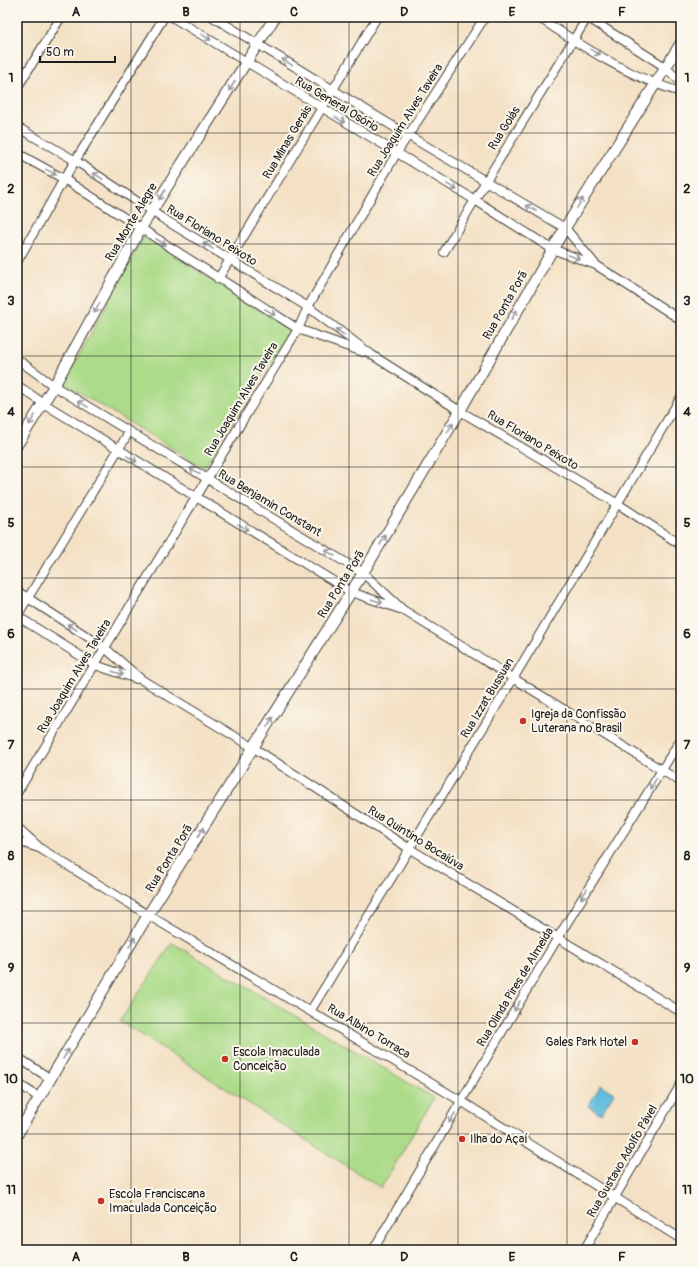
<svg xmlns="http://www.w3.org/2000/svg" width="698" height="1267" viewBox="0 0 698 1267" font-family="Pangolin,sans-serif">
<style>
.green{fill:#acdb89;stroke:#647c52}
.water{fill:#5dbcdb;stroke:#3c6c7c}
.lines{fill:none;stroke-linecap:round;stroke-linejoin:round}
.minor-casing{stroke:#3c3a35;stroke-width:10}
.tertiary-casing{stroke:#3c3a35;stroke-width:12}
.minor{stroke:#fff;stroke-width:8}
.tertiary{stroke:#fff;stroke-width:10}
.oneway{stroke:#999}
.grid{fill:none;stroke:#1c1c1c;stroke-width:1;stroke-opacity:0.55}
.poi-dot{fill:#c8321e;stroke:#fbf7ec;stroke-width:1.5}
.labels{text-anchor:middle;stroke-width:4;stroke-linejoin:round;paint-order:stroke}
.street-label{font-size:12px;fill:#1c1c1c;stroke:#fbf7ec}
.poi-label{font-size:12px;fill:#1c1c1c;stroke:#fbf7ec;text-anchor:start}
.neatline{fill:none;stroke:#1c1c1c;stroke-width:1.5}
.grid-label{font-size:13px;text-anchor:middle;font-weight:bold;fill:#1c1c1c}
</style>
<rect width="100%" height="100%" fill="#fbf7ec"/>
<filter id="ink" filterUnits="userSpaceOnUse"><feTurbulence type="fractalNoise" baseFrequency=".025" numOctaves="2"/><feDisplacementMap in="SourceGraphic" scale="8" xChannelSelector="R" yChannelSelector="G"/><feConvolveMatrix kernelMatrix="1 2 1 2 8 2 1 2 1" color-interpolation-filters="sRGB"/></filter>
<filter id="wash" filterUnits="userSpaceOnUse"><feTurbulence type="fractalNoise" baseFrequency=".012" numOctaves="4" result="noise"/><feDisplacementMap in="SourceGraphic" scale="16" xChannelSelector="R" yChannelSelector="G"/><feGaussianBlur stdDeviation="0.9" result="paint"/><feColorMatrix in="noise" values="0 0 0 0 0 0 0 0 0 0 0 0 0 0 0 0 0 1.4 0 .05"/><feComposite in="paint" operator="in"/></filter>
<g filter="url(#wash)">
<rect width="100%" height="100%" fill="#f4e1c5"/>
<g class="green">
<path d="M144,236L291,330L204,468L64,383Z"/>
<path d="M172,943L434,1098L381,1188L120,1021Z"/>
</g>
<path class="water" d="M601,1085L614,1093L601,1114L588,1106Z"/>
</g>
<g filter="url(#ink)">
<g class="lines">
<defs>
<g id="minor">
<path d="M172,17L475,200L552,249L596,265L681,320"/>
<path d="M213,17L409,136L565,228L595,264"/>
<path d="M538,17C582,46 630,78 681,92"/>
<path d="M587,17L665,67L681,82"/>
<path d="M17,88L61,17"/>
<path d="M17,127L76,161L162,218L308,307L372,355L460,411L618,504L681,545"/>
<path d="M17,153L64,179L298,329L363,352"/>
<path d="M444,252L486,181L587,18"/>
<path d="M17,262L64,179L164,17"/>
<path d="M218,279L377,17"/>
<path d="M17,359L54,386L363,573L403,610L681,782"/>
<path d="M17,385L43,403L351,592L400,609"/>
<path d="M17,591L105,648L142,680L254,748L410,849L681,1012"/>
<path d="M17,616L129,432"/>
<path d="M17,616L95,665L137,679"/>
<path d="M17,793L298,329L308,307L396,154L485,17"/>
<path d="M17,827L41,849L148,915L461,1101L681,1239"/>
<path d="M17,841L39,848"/>
<path d="M311,1010L513,679L681,397"/>
<path d="M17,1057L51,1079"/>
<path d="M17,1083L40,1098"/>
<path d="M373,1250L557,939L681,739"/>
<path d="M584,1250L681,1084"/>
</g>
<g id="tertiary">
<path d="M17,445L54,386L141,228L275,17"/>
<path d="M17,1135L148,915L363,573L460,411L565,228L681,43"/>
</g>
</defs>
<use href="#minor" class="minor-casing"/>
<use href="#tertiary" class="tertiary-casing"/>
<use href="#minor" class="minor"/>
<use href="#tertiary" class="tertiary"/>
</g>
<defs><path id="oneway-shaft" d="M-6 0H5M1.5-3L5.5 0L1.5 3" fill="none" stroke-width="1.6" stroke-linecap="round" stroke-linejoin="round"/></defs>
<g class="oneway">
<use href="#oneway-shaft" transform="translate(206 37) rotate(32)"/>
<use href="#oneway-shaft" transform="translate(595 52) rotate(29)"/>
<use href="#oneway-shaft" transform="translate(287 62) rotate(-149)"/>
<use href="#oneway-shaft" transform="translate(232 86) rotate(122)"/>
<use href="#oneway-shaft" transform="translate(340 120) rotate(31)"/>
<use href="#oneway-shaft" transform="translate(51 172) rotate(29)"/>
<use href="#oneway-shaft" transform="translate(98 176) rotate(-146)"/>
<use href="#oneway-shaft" transform="translate(452 187) rotate(31)"/>
<use href="#oneway-shaft" transform="translate(162 195) rotate(123)"/>
<use href="#oneway-shaft" transform="translate(580 203) rotate(-58)"/>
<use href="#oneway-shaft" transform="translate(531 208) rotate(-149)"/>
<use href="#oneway-shaft" transform="translate(161 242) rotate(33)"/>
<use href="#oneway-shaft" transform="translate(208 246) rotate(-148)"/>
<use href="#oneway-shaft" transform="translate(574 257) rotate(20)"/>
<use href="#oneway-shaft" transform="translate(97 308) rotate(119)"/>
<use href="#oneway-shaft" transform="translate(270 312) rotate(32)"/>
<use href="#oneway-shaft" transform="translate(514 315) rotate(-60)"/>
<use href="#oneway-shaft" transform="translate(340 332) rotate(-143)"/>
<use href="#oneway-shaft" transform="translate(83 404) rotate(-149)"/>
<use href="#oneway-shaft" transform="translate(32 420) rotate(121)"/>
<use href="#oneway-shaft" transform="translate(450 428) rotate(-59)"/>
<use href="#oneway-shaft" transform="translate(132 459) rotate(32)"/>
<use href="#oneway-shaft" transform="translate(195 471) rotate(-149)"/>
<use href="#oneway-shaft" transform="translate(243 527) rotate(31)"/>
<use href="#oneway-shaft" transform="translate(383 540) rotate(-59)"/>
<use href="#oneway-shaft" transform="translate(330 553) rotate(-149)"/>
<use href="#oneway-shaft" transform="translate(377 601) rotate(18)"/>
<use href="#oneway-shaft" transform="translate(72 627) rotate(-147)"/>
<use href="#oneway-shaft" transform="translate(118 673) rotate(18)"/>
<use href="#oneway-shaft" transform="translate(270 722) rotate(-58)"/>
<use href="#oneway-shaft" transform="translate(653 784) rotate(122)"/>
<use href="#oneway-shaft" transform="translate(201 832) rotate(-58)"/>
<use href="#oneway-shaft" transform="translate(584 894) rotate(122)"/>
<use href="#oneway-shaft" transform="translate(132 942) rotate(-59)"/>
<use href="#oneway-shaft" transform="translate(517 1006) rotate(120)"/>
<use href="#oneway-shaft" transform="translate(66 1054) rotate(-59)"/>
<use href="#oneway-shaft" transform="translate(452 1118) rotate(121)"/>
</g>
</g>
<path class="grid" d="M131,17V1250M240,17V1250M349,17V1250M458,17V1250M567,17V1250M17,133H681M17,244H681M17,356H681M17,467H681M17,578H681M17,689H681M17,800H681M17,911H681M17,1023H681M17,1134H681"/>
<g class="poi-dot">
<circle cx="523" cy="721" r="4"/>
<circle cx="635" cy="1042" r="4"/>
<circle cx="225" cy="1059" r="4"/>
<circle cx="462" cy="1139" r="4"/>
<circle cx="101" cy="1201" r="4"/>
</g>
<g class="labels">
<g class="street-label">
<text transform="translate(337 104) rotate(31)" y="4">Rua General Osório</text>
<text transform="translate(405 120) rotate(-58)" y="4">Rua Joaquim Alves Taveira</text>
<text transform="translate(504 128) rotate(-58)" y="4">Rua Goiás</text>
<text transform="translate(287 142) rotate(-59)" y="4">Rua Minas Gerais</text>
<text transform="translate(131 222) rotate(-59)" y="4">Rua Monte Alegre</text>
<text transform="translate(212 235) rotate(32)" y="4">Rua Floriano Peixoto</text>
<text transform="translate(505 305) rotate(-60)" y="4">Rua Ponta Porã</text>
<text transform="translate(241 399) rotate(-59)" y="4">Rua Joaquim Alves Taveira</text>
<text transform="translate(533 440) rotate(31)" y="4">Rua Floriano Peixoto</text>
<text transform="translate(270 503) rotate(31)" y="4">Rua Benjamin Constant</text>
<text transform="translate(341 584) rotate(-58)" y="4">Rua Ponta Porã</text>
<text transform="translate(74 676) rotate(-59)" y="4">Rua Joaquim Alves Taveira</text>
<text transform="translate(487 698) rotate(-59)" y="4">Rua Izzat Bussuan</text>
<text transform="translate(416 838) rotate(32)" y="4">Rua Quintino Bocaiúva</text>
<text transform="translate(169 858) rotate(-58)" y="4">Rua Ponta Porã</text>
<text transform="translate(515 987) rotate(-59)" y="4">Rua Olinda Pires de Almeida</text>
<text transform="translate(369 1031) rotate(31)" y="4">Rua Albino Torraca</text>
<text transform="translate(622 1161) rotate(-60)" y="4">Rua Gustavo Adolfo Pável</text>
</g>
<g class="poi-label">
<text x="531" y="718">Igreja da Confissão<tspan x="531" dy="14">Luterana no Brasil</tspan></text>
<text x="627" y="1046" text-anchor="end">Gales Park Hotel</text>
<text x="233" y="1056">Escola Imaculada<tspan x="233" dy="14">Conceição</tspan></text>
<text x="470" y="1143">Ilha do Açaí</text>
<text x="109" y="1198">Escola Franciscana<tspan x="109" dy="14">Imaculada Conceição</tspan></text>
</g>
</g>
<rect width="698" height="1267" fill="none" stroke="#fbf7ec" stroke-width="44"/>
<path d="M40 56v6h75v-6" fill="none" stroke="#1c1c1c" stroke-width="2"/>
<text x="46" y="56" font-size="12" fill="#1c1c1c" stroke="#fbf7ec" stroke-width="3" paint-order="stroke">50 m</text>
<rect x="22" y="22" width="654" height="1223" class="neatline"/>
<g class="grid-label">
<text x="76" y="16">A</text>
<text x="186" y="16">B</text>
<text x="294" y="16">C</text>
<text x="404" y="16">D</text>
<text x="512" y="16">E</text>
<text x="622" y="16">F</text>
<text x="11" y="82">1</text>
<text x="687" y="82">1</text>
<text x="11" y="193">2</text>
<text x="687" y="193">2</text>
<text x="11" y="305">3</text>
<text x="687" y="305">3</text>
<text x="11" y="416">4</text>
<text x="687" y="416">4</text>
<text x="11" y="527">5</text>
<text x="687" y="527">5</text>
<text x="11" y="638">6</text>
<text x="687" y="638">6</text>
<text x="11" y="749">7</text>
<text x="687" y="749">7</text>
<text x="11" y="860">8</text>
<text x="687" y="860">8</text>
<text x="11" y="972">9</text>
<text x="687" y="972">9</text>
<text x="11" y="1083">10</text>
<text x="687" y="1083">10</text>
<text x="11" y="1194">11</text>
<text x="687" y="1194">11</text>
<text x="76" y="1261">A</text>
<text x="186" y="1261">B</text>
<text x="294" y="1261">C</text>
<text x="404" y="1261">D</text>
<text x="512" y="1261">E</text>
<text x="622" y="1261">F</text>
</g>
</svg>
